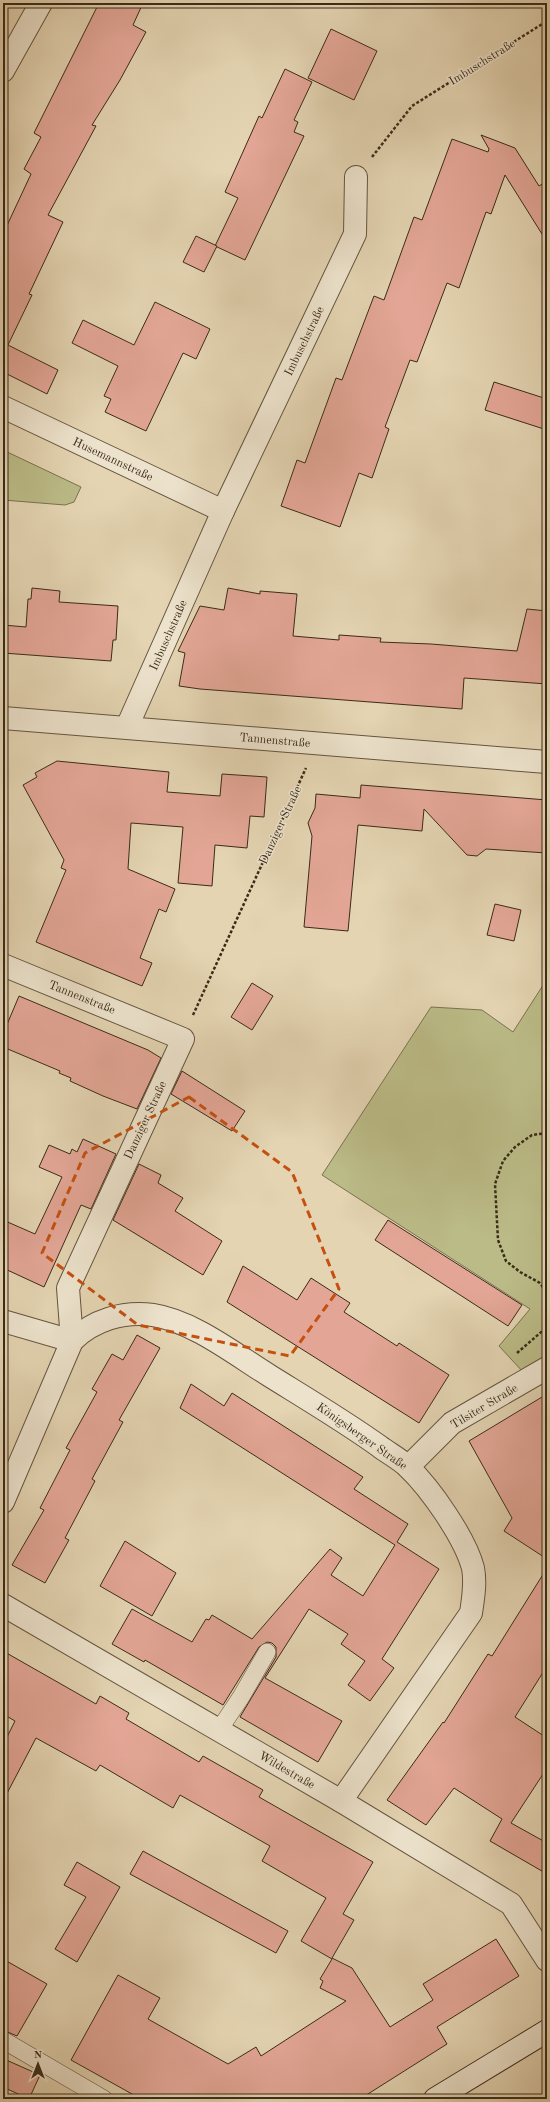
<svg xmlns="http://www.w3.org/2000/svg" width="550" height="2102" viewBox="0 0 550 2102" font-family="'Old Standard TT',serif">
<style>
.green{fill:#bbbb87;stroke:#7a7350}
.building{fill:#e3a696;stroke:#3a2b19}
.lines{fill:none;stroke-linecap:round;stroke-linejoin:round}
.service-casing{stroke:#64553f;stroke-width:18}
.minor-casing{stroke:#64553f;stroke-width:24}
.secondary-casing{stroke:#3a2b19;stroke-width:24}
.path{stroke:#3a2b19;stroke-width:2.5;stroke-dasharray:3 2;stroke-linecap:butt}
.service{stroke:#ede3cd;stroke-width:17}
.minor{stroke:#ede3cd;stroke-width:22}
.secondary{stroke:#ede3cd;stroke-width:22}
.marked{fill:none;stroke:#c5500f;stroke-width:3;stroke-dasharray:8 5;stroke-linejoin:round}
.labels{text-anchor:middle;stroke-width:3;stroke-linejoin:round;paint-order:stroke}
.street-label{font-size:12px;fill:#3a2b19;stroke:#ede3cd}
</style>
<rect width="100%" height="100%" fill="#e4d4b2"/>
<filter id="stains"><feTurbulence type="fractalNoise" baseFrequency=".005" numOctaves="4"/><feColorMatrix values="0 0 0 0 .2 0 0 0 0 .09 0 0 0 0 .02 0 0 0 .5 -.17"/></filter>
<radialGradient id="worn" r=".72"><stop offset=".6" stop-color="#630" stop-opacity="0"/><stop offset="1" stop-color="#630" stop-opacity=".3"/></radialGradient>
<g class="green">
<path d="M3,450L81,487L74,502L65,505L3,500Z"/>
<path d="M547,979V1357L523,1372L499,1346L530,1309L322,1175L431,1007L482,1010L513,1032Z"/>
</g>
<g class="building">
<path d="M99,3H143L133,25L146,32L120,80L92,125L96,126L48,215L63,222L29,294L32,295L8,345L58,370L47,394L3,372V234L31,174L24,169L41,137L34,133Z"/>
<path d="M331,29L377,51L354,100L308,78Z"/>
<path d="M285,69L312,82L294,120L298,122L294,132L304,136L245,260L215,246L238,198L225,192L259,116L262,118Z"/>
<path d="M481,135L515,148L539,186L547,181V242L505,175L491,214L486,212L459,288L447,283L417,362L410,360L385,427L389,429L372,478L359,473L340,527L281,506L297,460L305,463L336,378L342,380L374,296L384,300L414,217L422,220L452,139L488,152L489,149Z"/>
<path d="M196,236L217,246L204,272L183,262Z"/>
<path d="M155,302L210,329L196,359L183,353L146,431L105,412L111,399L104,396L118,366L72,343L83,320L134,345Z"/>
<path d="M494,382L547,399V430L485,410Z"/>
<path d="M32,588L60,591L59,602L118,606L116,640H113L111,661L3,653V625L26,627L28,599H31Z"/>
<path d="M228,588L260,594V591L297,594L293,636L339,640V635L381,638L380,642L431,644L517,651L527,609L547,611V684L464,678L462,709L200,689L179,686L185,653L178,651L200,606L224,610Z"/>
<path d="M57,761L169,772L167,792L220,796L222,774L267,777L264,817L250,816L247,848L215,845L212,886L178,883L183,827L131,823L128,869L175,889L166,912L159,909L140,958L152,963L142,986L36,942L66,870L61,868L64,860L23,785L37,777L35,773Z"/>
<path d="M361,785L547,800V853L486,849L477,856L467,855L424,809L422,831L358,825L348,931L304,927L312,836L308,823L315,808L316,794L360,798Z"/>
<path d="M495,904L521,910L514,941L487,935Z"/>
<path d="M252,983L273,996L252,1030L231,1017Z"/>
<path d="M19,996L148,1050L161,1058L137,1109L103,1096L70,1081L71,1078L59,1073L60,1071L3,1047V1034Z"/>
<path d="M182,1071L245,1111L232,1131L171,1094Z"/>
<path d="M83,1139L116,1154L91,1209L81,1205L44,1287L3,1268V1220L35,1234L62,1177L39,1167L49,1145L70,1154L72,1149L77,1152Z"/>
<path d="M139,1164L161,1175L158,1183L183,1198L175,1211L222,1241L203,1275L113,1220Z"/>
<path d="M388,1220L522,1305L508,1326L375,1240Z"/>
<path d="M243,1266L297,1300L311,1278L350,1303L344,1312L397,1346L399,1343L449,1375L419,1423L227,1302Z"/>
<path d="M137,1335L160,1348L119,1420L123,1422L92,1479L95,1481L65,1538L69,1540L45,1583L12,1565L44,1510L40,1508L70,1450L66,1448L97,1392L92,1389L112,1354L123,1360Z"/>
<path d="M191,1384L224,1406L232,1393L363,1477L354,1489L408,1524L397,1542L439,1569L382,1659L394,1668L370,1701L348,1685L365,1661L341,1644L348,1634L309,1609L265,1678L342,1721L318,1762L240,1717L276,1657V1647L272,1643L267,1642L259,1647L223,1705L145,1660L144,1662L112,1644L132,1609L192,1642L206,1619L209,1620L212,1615L252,1639L330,1549L342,1558L331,1575L363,1596L395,1545L180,1408Z"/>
<path d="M547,1394V1559L504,1531L512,1518L469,1441Z"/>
<path d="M125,1541L176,1573L152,1616L100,1586Z"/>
<path d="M547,1568V1666L515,1717L547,1738V1768L511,1823L547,1843V1874L490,1841L502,1819L454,1788L426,1825L387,1800L443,1722L444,1723L488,1654L492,1656Z"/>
<path d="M3,1651L96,1704L100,1696L129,1713L126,1719L199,1762L203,1756L263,1790L259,1797L373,1862L343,1914L354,1920L332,1958L352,1968L390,2027L433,2000L423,1984L496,1939L519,1976L437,2027L447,2044L360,2099H141L71,2060L118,1975L160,1998L148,2019L228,2064L256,2047L261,2056L346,2001L320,1988L323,1981L320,1979L332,1959L301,1941L326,1898L262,1861L270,1846L180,1795L173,1808L100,1765L96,1771L36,1738L3,1801V1745L15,1721L3,1714Z"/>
<path d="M143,1851L288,1931L276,1953L130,1874Z"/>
<path d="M77,1862L120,1887L77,1962L55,1949L86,1897L64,1885Z"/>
<path d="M3,1959L47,1984L17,2036L3,2030Z"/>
<path d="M3,2052L7,2054L4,2059L40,2075L29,2099L3,2087Z"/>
</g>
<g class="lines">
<defs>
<g id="service">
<path d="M219,1730L241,1697L267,1652"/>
<path d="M3,2040L104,2099"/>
</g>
<g id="minor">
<path d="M3,71L41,3"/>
<path d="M3,407L223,511"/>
<path d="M3,718L547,762"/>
<path d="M127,727L223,511L355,234L356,177"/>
<path d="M3,965L183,1039L68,1288L72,1341L3,1502"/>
<path d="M3,1321L72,1341"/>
<path d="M72,1341C93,1320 123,1311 153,1315C193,1321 236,1355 270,1376C307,1399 344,1421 379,1446C388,1453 400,1459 408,1467C431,1489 465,1538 473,1568C476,1583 473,1599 471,1613L341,1801"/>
<path d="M408,1467L452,1423L547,1368"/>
<path d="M3,1605L341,1801L511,1904L547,1960"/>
</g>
<path id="secondary" d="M435,2099L547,2031"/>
</defs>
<use href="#service" class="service-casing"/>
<use href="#minor" class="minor-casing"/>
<use href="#secondary" class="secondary-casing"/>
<g class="path">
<path d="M372,157L412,106L547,21"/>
<path d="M193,1015L306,768"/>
<path d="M547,1133L532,1135L515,1147L503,1161L495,1184L498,1240L506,1261L520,1272L540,1283L547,1293"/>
<path d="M517,1353L547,1327"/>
</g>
<use href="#service" class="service"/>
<use href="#minor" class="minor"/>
<use href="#secondary" class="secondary"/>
</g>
<path class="marked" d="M189,1097L292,1172L339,1289L290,1356L138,1325L42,1253L85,1153Z"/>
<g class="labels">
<g class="street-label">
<text transform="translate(482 62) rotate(-32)" y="4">Imbuschstraße</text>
<text transform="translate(304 341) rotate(-64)" y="4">Imbuschstraße</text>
<text transform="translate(113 459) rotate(25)" y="4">Husemannstraße</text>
<text transform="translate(168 635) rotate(-66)" y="4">Imbuschstraße</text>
<text transform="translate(275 740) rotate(5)" y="4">Tannenstraße</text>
<text transform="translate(280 825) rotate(-65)" y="4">Danziger Straße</text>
<text transform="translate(82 997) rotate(22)" y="4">Tannenstraße</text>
<text transform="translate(145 1120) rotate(-65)" y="4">Danziger Straße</text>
<text transform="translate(484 1406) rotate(-31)" y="4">Tilsiter Straße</text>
<text transform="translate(362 1436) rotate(35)" y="4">Königsberger Straße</text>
<text transform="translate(287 1770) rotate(30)" y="4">Wildestraße</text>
</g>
</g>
<rect width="550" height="2102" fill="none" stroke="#e4d4b2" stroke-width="16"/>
<rect x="4" y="4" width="542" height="2094" fill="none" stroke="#3a2b19" stroke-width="2"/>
<rect x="8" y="8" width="534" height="2086" fill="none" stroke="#3a2b19"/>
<g transform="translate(38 2064)" stroke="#ede3cd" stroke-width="3" paint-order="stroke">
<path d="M0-3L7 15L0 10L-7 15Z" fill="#3a2b19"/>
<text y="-6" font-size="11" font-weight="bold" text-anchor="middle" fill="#3a2b19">N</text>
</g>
<rect width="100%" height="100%" filter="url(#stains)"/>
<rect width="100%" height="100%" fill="url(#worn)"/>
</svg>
